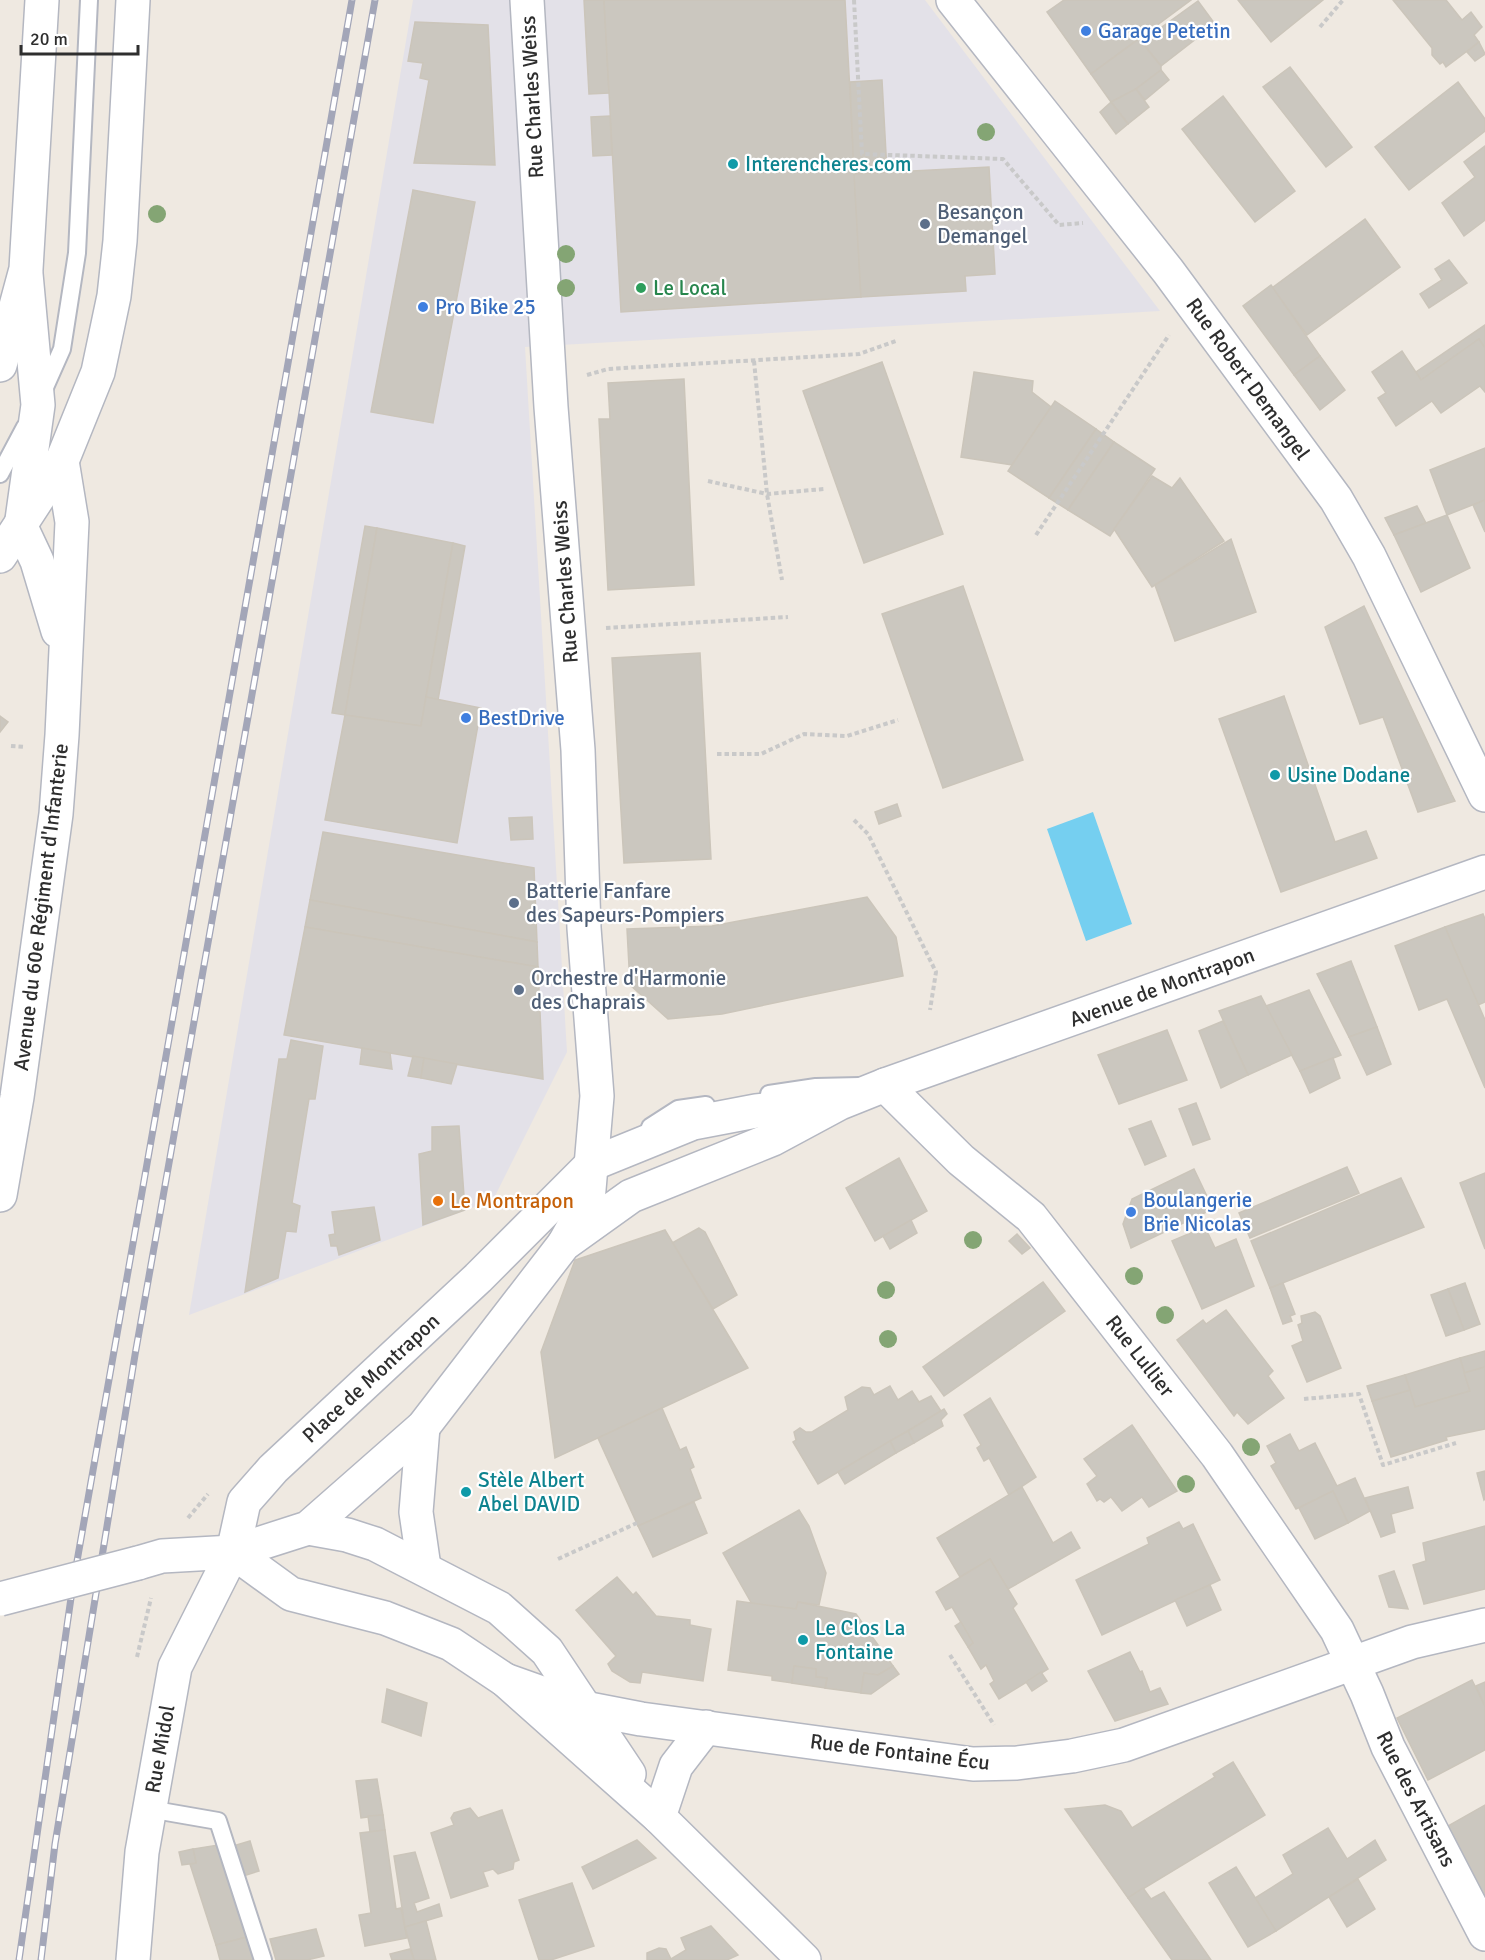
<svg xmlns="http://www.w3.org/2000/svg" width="1485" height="1960" viewBox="0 0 1485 1960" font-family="Signika,sans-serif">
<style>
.industrial{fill:#e3e1e8}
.water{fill:#75cff0}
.building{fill:#cbc7bf;stroke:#cbc5ba;stroke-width:1.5}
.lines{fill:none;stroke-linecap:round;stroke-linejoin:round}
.service-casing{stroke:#b4b7c1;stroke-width:20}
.minor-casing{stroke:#b4b7c1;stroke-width:36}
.tertiary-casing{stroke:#b4b7c1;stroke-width:36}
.secondary-casing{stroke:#b4b7c1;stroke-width:36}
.path{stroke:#c9c9c9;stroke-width:4;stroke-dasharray:4.5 3;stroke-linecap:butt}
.service{stroke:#fff;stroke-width:16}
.minor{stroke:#fff;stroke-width:33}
.tertiary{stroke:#fff;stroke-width:33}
.secondary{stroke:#fff;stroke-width:33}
.rail-casing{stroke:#a3a6b8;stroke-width:7}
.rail{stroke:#fff;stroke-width:4.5;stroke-dasharray:14;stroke-linecap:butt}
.tertiary-bridge-casing{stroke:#b4b7c1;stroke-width:36;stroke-linecap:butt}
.tertiary-bridge{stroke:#fff;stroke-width:33}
.tree{fill:#84a574}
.shop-dot{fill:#3f7fe0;stroke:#fff;stroke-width:2}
.culture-dot{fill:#0f9aa8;stroke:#fff;stroke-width:2}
.service-dot{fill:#5c6f8a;stroke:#fff;stroke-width:2}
.leisure-dot{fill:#2e9e5b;stroke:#fff;stroke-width:2}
.food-dot{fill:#e8710a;stroke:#fff;stroke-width:2}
.labels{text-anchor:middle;stroke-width:4.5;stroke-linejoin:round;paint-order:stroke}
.shop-label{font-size:21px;fill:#366cbe;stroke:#fff;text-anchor:start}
.street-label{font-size:21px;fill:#2e2e2e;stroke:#fff}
.culture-label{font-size:21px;fill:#0d838f;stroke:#fff;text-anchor:start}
.service-label{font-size:21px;fill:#4e5e75;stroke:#fff;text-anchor:start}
.leisure-label{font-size:21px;fill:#27864d;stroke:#fff;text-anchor:start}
.food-label{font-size:21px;fill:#c56008;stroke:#fff;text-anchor:start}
</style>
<rect width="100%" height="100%" fill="#efe9e1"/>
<path class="industrial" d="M413,0H925L1160,311L525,347L567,1052L493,1200L189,1315Z"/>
<path class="water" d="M1093,812L1132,924L1086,941L1047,829Z"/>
<g class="building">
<path d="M584,0H604L609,93L589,94Z"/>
<path d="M604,0H845L861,297L621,312Z"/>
<path d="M1064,0H1191L1091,74L1047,12Z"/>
<path d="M1238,0H1323L1271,42Z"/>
<path d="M1393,0H1446L1462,20L1471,12L1482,27L1474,35L1479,42L1446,67L1443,62L1440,64L1432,55V48Z"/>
<path d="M1198,1L1215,24L1161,66L1139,39L1157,26L1159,29Z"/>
<path d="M415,22L488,25L495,165L414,163L429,80L420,78L423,63L408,61Z"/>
<path d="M1139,39L1161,66V70L1136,89L1111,102L1091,74Z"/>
<path d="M1479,42L1485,54L1475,61L1467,52Z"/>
<path d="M1290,67L1352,147L1326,167L1263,87Z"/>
<path d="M1161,70L1169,80L1145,100L1136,89Z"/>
<path d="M882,80L887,172L854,174L850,82Z"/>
<path d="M1458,82L1485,119V131L1409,190L1375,147Z"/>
<path d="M1136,89L1149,107L1128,124L1111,102Z"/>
<path d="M1223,96L1295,191L1255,222L1182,129Z"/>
<path d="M1111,102L1128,124L1116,134L1100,112Z"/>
<path d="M610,116L612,155L593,156L591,117Z"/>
<path d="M1485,146V220L1464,236L1442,203L1475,177L1464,162Z"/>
<path d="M989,167L995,274L965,276L966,291L861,297L854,174Z"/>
<path d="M413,190L475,202L433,423L371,412Z"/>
<path d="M1365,219L1400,267L1307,335L1272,288Z"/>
<path d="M1449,260L1467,283L1429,308L1420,294L1442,280L1435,269Z"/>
<path d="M1271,285L1320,356L1294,375L1243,306Z"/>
<path d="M1485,325V348L1479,339L1421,380L1416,372Z"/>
<path d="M1479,339L1485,348V392L1480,386L1441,413L1432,401L1396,426L1378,398L1386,393L1372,372L1402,351L1421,380Z"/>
<path d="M1320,356L1345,390L1320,410L1294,375Z"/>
<path d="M882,362L943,534L864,563L803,391Z"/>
<path d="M974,372L1033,381L1032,392L1051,407L1012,465L961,457Z"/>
<path d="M684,379L694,585L608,590L599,419H610L608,383Z"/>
<path d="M1055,401L1096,429L1049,498L1008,471Z"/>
<path d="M1096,429L1114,442L1068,510L1049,498Z"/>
<path d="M1114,442L1155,469L1110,536L1068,510Z"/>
<path d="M1485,448V500L1447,515L1430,470Z"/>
<path d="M1152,476L1172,488L1180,478L1224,541L1152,587L1114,529Z"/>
<path d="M1485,500V532L1473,505Z"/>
<path d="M1417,506L1426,523L1394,535L1385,518Z"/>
<path d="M1447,515L1470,568L1421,592L1394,535Z"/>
<path d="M365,526L377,528L345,715L332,713Z"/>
<path d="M377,528L453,543L421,726L345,715Z"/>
<path d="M1231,539L1256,612L1175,641L1155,585Z"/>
<path d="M453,543L465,546L438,700L426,697Z"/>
<path d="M963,586L1023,760L943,788L882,614Z"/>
<path d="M1364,606L1452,795L1455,801L1418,812L1383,717L1360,724L1325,627Z"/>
<path d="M700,653L711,859L624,863L612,658Z"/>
<path d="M1284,696L1335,842L1366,831L1377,858L1281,892L1219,719Z"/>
<path d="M426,697L481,708L457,843L325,820L345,715L421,726Z"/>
<path d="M0,716L8,722L0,732Z"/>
<path d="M897,804L901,816L879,824L875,812Z"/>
<path d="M532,817L533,839L511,840L509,818Z"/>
<path d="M323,832L534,868L537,942L310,900Z"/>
<path d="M867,897L896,937L903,976L722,1014L668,1019L630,985L627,929L712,926Z"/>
<path d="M310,900L537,942L538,967L305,927Z"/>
<path d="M1483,914L1485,919V1002L1478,1005L1445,927Z"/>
<path d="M305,927L538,967L543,1079L284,1035Z"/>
<path d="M1445,927L1485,1020V1088L1447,999L1419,1010L1395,946Z"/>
<path d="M1351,961L1377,1027L1349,1037L1317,974Z"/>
<path d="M1309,990L1341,1055L1300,1071L1266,1006Z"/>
<path d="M1261,996L1292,1055L1248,1075L1219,1011Z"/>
<path d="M1223,1021L1248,1075L1221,1088L1199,1031Z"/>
<path d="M1377,1027L1391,1064L1367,1075L1349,1037Z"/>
<path d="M1167,1030L1187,1080L1119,1104L1098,1055Z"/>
<path d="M291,1040L323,1046L315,1099H309L292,1203L300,1206L296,1232L286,1231L278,1278L245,1292L279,1059H287Z"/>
<path d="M362,1048L390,1053L392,1069L360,1064Z"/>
<path d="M413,1056L424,1058L421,1078L408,1076Z"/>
<path d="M424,1058L457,1064L451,1084L421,1078Z"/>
<path d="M1333,1058L1340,1078L1310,1093L1300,1071Z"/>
<path d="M1196,1103L1210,1139L1193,1145L1179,1109Z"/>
<path d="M1151,1121L1166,1156L1145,1165L1129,1129Z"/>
<path d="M459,1126L465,1210L423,1225L419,1154L432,1151V1127Z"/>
<path d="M899,1158L927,1211L875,1241L846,1188Z"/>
<path d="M1347,1167L1359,1193L1250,1238L1239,1213Z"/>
<path d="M1194,1169L1213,1209L1131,1248L1123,1224L1132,1199Z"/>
<path d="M1485,1173V1249L1460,1183Z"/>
<path d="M1401,1178L1424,1227L1270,1288L1251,1241Z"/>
<path d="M374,1207L380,1240L339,1255L337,1246H331L329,1235L335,1234L332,1212Z"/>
<path d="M911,1220L917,1233L890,1249L883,1236Z"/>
<path d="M1205,1227L1215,1248L1236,1239L1254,1286L1202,1309L1172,1241Z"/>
<path d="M699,1228L705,1232L737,1295L713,1309L672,1243Z"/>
<path d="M665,1230L748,1368L555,1458L541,1352L575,1260Z"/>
<path d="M1017,1234L1030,1248L1022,1254L1009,1241Z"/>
<path d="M1043,1282L1065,1311L944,1396L923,1367Z"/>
<path d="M1283,1283L1295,1314L1290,1316L1292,1321L1283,1324L1270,1288Z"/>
<path d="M1465,1283L1480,1324L1464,1330L1448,1289Z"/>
<path d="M1448,1289L1464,1330L1446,1336L1431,1295Z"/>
<path d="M1226,1310L1273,1371L1268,1376L1284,1398L1248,1424L1237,1412L1234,1416L1177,1340L1203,1320L1206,1324Z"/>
<path d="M1315,1312L1320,1316L1341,1368L1307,1382L1292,1346L1303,1341L1298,1325L1302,1323L1301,1316Z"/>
<path d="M1485,1351V1367L1464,1373L1460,1358Z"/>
<path d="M1460,1358L1470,1391L1415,1407L1405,1375Z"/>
<path d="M1485,1367V1429L1446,1437L1447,1440L1391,1457L1372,1401L1410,1390L1415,1407L1470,1391L1464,1373Z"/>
<path d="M1405,1375L1410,1390L1372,1401L1367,1386Z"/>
<path d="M890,1386L898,1400L912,1391L919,1402L931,1396L941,1411L818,1484L793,1442L796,1440L794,1432L800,1428L806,1432H812L848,1410L845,1397L862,1387L870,1388L874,1395Z"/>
<path d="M990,1398L1036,1477L1009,1495L989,1458L984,1461L977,1448L981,1445L964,1415Z"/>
<path d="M662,1408L680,1450L686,1447L694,1467L690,1469L701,1498L638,1526L598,1438Z"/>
<path d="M944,1409L947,1414L941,1420L943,1426L914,1443L908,1431Z"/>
<path d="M1132,1425L1177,1491L1149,1507L1142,1497L1122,1511L1111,1497L1104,1502L1100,1499L1097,1501L1087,1484L1097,1476L1084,1459Z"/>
<path d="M908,1431L914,1443L896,1453L890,1441Z"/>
<path d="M1290,1434L1299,1451L1315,1443L1337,1486L1355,1478L1370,1511L1348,1523L1333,1491L1296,1509L1271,1466L1276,1463L1267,1446Z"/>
<path d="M890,1441L896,1453L845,1484L838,1472Z"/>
<path d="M1485,1471V1499L1484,1500L1477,1473Z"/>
<path d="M1022,1487L1053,1543L1071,1532L1080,1548L1008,1589L990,1559L960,1577L937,1538Z"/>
<path d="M1408,1487L1413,1508L1391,1514L1395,1532L1381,1537L1365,1498Z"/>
<path d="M1333,1491L1348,1523L1315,1539L1299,1508Z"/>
<path d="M694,1502L707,1533L653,1557L638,1526Z"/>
<path d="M799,1510L809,1526L826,1573L819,1605L798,1602L796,1609L752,1604L723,1553Z"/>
<path d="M1179,1522L1183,1529L1193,1524L1220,1580L1102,1635L1076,1580L1149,1544L1147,1538Z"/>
<path d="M1485,1526V1589L1424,1604L1413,1565L1426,1561L1423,1543Z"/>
<path d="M990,1559L1017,1604L1013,1608L1048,1669L999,1699L990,1684L994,1681L986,1665L981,1669L968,1647L973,1643L952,1607L946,1610L936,1592Z"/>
<path d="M1394,1571L1408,1609L1389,1607L1379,1576Z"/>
<path d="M617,1577L633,1595L636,1592L656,1616L690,1620V1625L711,1629L703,1681L642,1672L640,1683L630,1682L612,1671L608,1664L616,1656L576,1610Z"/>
<path d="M1210,1585L1221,1610L1187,1626L1175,1600Z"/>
<path d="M737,1601L796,1609L798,1602L856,1614L893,1666L878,1675L864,1673L861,1693L825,1688L827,1678L816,1677V1669L794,1666L792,1683L772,1680V1676L728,1670Z"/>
<path d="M961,1622L973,1643L968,1647L955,1626Z"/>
<path d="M1130,1652L1140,1672L1142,1671L1150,1692L1160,1688L1168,1704L1115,1721L1088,1671Z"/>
<path d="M794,1666L816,1669V1677L827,1678L825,1688L792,1683Z"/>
<path d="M893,1666L899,1674L871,1694L861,1693L864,1673L878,1675Z"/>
<path d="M1041,1672L1047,1681L1032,1691L1026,1682Z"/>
<path d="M1472,1680L1485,1706V1750L1428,1780L1397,1718Z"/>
<path d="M1485,1682V1706L1476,1686Z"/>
<path d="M387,1689L427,1703L421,1736L382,1722Z"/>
<path d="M1233,1762L1265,1815L1128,1898L1065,1809L1105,1805L1121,1811L1132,1828L1215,1777L1213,1774Z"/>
<path d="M377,1779L383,1815L361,1818L356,1781Z"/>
<path d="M1485,1805V1900L1448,1826Z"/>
<path d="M470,1808L478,1818L502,1810L519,1860L514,1862L513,1869L498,1874L493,1869L483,1872L488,1886L451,1898L431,1833L454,1825L451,1818L454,1813Z"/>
<path d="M383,1815L385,1830L370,1832L368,1816Z"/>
<path d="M1328,1828L1347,1859L1375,1840L1386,1860L1276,1931L1255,1898L1293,1874L1283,1855Z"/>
<path d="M385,1830L396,1909L401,1908L407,1938L365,1946L359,1915L371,1913L360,1833Z"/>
<path d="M637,1840L656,1858L593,1889L582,1867Z"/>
<path d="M250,1841L259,1871L243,1876L233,1846Z"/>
<path d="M218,1845L247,1937L216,1945L190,1864L196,1863L193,1849Z"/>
<path d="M193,1849L196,1863L182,1865L179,1852Z"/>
<path d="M415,1852L429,1898L414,1903L417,1912L439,1904L442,1916L405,1927L394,1856Z"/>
<path d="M1236,1867L1276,1931L1248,1947L1209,1883Z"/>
<path d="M1358,1879L1375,1909L1347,1927L1329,1897Z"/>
<path d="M572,1883L594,1946L551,1960H539L519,1900Z"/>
<path d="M1143,1888L1151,1899L1164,1892L1211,1960H1172L1128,1898Z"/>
<path d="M426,1921L436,1960H414L405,1927Z"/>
<path d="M711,1926L738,1955L727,1960H647V1953L659,1948L666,1949L671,1959L686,1950L681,1938Z"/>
<path d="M316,1929L324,1956L307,1960H276L270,1939Z"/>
<path d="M247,1937L254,1960H220L216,1945Z"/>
<path d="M410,1949L414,1960H392L390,1954Z"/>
</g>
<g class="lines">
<defs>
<g id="service">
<path d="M42,394L62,349L77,253L89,0"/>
<path d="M0,474L25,427"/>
<path d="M769,1094L816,1087L860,1086"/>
<path d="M650,1127L678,1109L706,1105"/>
<path d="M149,1809L218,1821L263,1960"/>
</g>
<g id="minor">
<path d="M527,0L551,407L578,750L584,928L597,1096L588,1201L564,1244"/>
<path d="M953,0L1168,271L1336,499L1369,556L1485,795"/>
<path d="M26,274L38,405L21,527L37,561L58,631"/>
<path d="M885,1085L961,1160L1031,1217L1217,1455L1337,1630L1367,1694L1388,1747L1485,1934"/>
<path d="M0,1195L17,1097L56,814L62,735L72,522L62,461"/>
<path d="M505,1680L584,1708L641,1719L973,1764L1017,1763L1072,1756L1124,1745L1412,1642L1485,1625"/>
<path d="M659,1817L676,1766L706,1727"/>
<path d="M133,1960L142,1852L175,1667L233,1552"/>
</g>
<g id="tertiary">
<path d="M423,1427L416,1512L424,1567"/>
<path d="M308,1528L347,1535L375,1544L499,1608L547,1651L629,1774"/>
<path d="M233,1552L244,1502L273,1469L478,1278L592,1164L693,1123L756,1111L825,1104"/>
<path d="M233,1552L291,1594L385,1618L451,1644L505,1680L659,1817L804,1960"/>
<path d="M138,1563L162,1556L233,1552L308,1528L423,1427L564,1244L631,1196L773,1139L840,1103L885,1085L1485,872"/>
</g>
<g id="secondary">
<path d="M0,365L26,269L42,0"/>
<path d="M0,556L62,461L98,372L114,296L120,241L133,0"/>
</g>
</defs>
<use href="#service" class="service-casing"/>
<use href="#minor" class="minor-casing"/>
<use href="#tertiary" class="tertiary-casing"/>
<use href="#secondary" class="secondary-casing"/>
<g class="path">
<path d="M854,0L862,154L1003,159L1059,225L1083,223"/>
<path d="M1320,27L1343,0"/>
<path d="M754,361L767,494L782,580"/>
<path d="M587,375L608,369L859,354L896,341"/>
<path d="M708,481L767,494L824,489"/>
<path d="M1036,535L1169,335"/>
<path d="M606,628L788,617"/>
<path d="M11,746L25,747"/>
<path d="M717,754H761L804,734L847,736L898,720"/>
<path d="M854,820L868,834L936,972L930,1010"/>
<path d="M1304,1399L1359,1394L1383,1465L1456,1443"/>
<path d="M188,1518L208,1494"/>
<path d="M558,1559L637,1523"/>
<path d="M950,1655L994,1725"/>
<path d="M137,1657L151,1598"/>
</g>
<use href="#service" class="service"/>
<use href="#minor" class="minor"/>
<use href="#tertiary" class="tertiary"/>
<use href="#secondary" class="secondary"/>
<defs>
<g id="rail">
<path d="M19,1960L73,1584L352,0"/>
<path d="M41,1960L55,1844L135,1355L375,0"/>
</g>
</defs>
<use href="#rail" class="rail-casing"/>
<use href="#rail" class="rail"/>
<defs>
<path id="tertiary-bridge" d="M0,1599L138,1563"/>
</defs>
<use href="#tertiary-bridge" class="tertiary-bridge-casing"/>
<use href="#tertiary-bridge" class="tertiary-bridge"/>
</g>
<g class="tree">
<circle cx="986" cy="132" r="9"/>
<circle cx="157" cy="214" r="9"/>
<circle cx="566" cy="254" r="9"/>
<circle cx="566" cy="288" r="9"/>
<circle cx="973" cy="1240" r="9"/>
<circle cx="1134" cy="1276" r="9"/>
<circle cx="886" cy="1290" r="9"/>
<circle cx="1165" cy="1315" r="9"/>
<circle cx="888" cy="1339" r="9"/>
<circle cx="1251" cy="1447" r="9"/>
<circle cx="1186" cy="1484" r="9"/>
</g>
<g class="shop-dot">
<circle cx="1086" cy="31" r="6"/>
<circle cx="423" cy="307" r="6"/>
<circle cx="466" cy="718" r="6"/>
<circle cx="1131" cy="1212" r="6"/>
</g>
<g class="culture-dot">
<circle cx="733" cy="164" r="6"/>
<circle cx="1275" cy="775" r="6"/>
<circle cx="466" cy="1492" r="6"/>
<circle cx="803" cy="1640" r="6"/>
</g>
<g class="service-dot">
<circle cx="925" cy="224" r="6"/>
<circle cx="514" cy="903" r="6"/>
<circle cx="519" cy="990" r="6"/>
</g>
<circle class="leisure-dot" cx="641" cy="288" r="6"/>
<circle class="food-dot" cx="438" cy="1201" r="6"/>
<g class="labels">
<g class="shop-label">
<text x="1098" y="38">Garage Petetin</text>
<text x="435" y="314">Pro Bike 25</text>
<text x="478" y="725">BestDrive</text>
<text x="1143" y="1207">Boulangerie<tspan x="1143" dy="24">Brie Nicolas</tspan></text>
</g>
<g class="street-label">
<text transform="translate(532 97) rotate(-93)" y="7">Rue Charles Weiss</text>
<text transform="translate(1248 379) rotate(54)" y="7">Rue Robert Demangel</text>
<text transform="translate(565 582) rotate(-94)" y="7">Rue Charles Weiss</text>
<text transform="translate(41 907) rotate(-83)" y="7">Avenue du 60e Régiment d'Infanterie</text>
<text transform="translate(1162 987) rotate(-20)" y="7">Avenue de Montrapon</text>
<text transform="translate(1140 1356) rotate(52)" y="7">Rue Lullier</text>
<text transform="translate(371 1378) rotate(-43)" y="7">Place de Montrapon</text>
<text transform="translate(160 1749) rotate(-80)" y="7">Rue Midol</text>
<text transform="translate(900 1752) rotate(7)" y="7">Rue de Fontaine Écu</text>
<text transform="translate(1416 1799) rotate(63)" y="7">Rue des Artisans</text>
</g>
<g class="culture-label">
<text x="745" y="171">Interencheres.com</text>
<text x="1287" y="782">Usine Dodane</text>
<text x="478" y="1487">Stèle Albert<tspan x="478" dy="24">Abel DAVID</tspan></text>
<text x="815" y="1635">Le Clos La<tspan x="815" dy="24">Fontaine</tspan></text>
</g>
<g class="service-label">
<text x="937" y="219">Besançon<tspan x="937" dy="24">Demangel</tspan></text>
<text x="526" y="898">Batterie Fanfare<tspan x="526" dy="24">des Sapeurs-Pompiers</tspan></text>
<text x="531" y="985">Orchestre d'Harmonie<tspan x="531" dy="24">des Chaprais</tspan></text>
</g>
<g class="leisure-label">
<text x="653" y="295">Le Local</text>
</g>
<g class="food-label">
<text x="450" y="1208">Le Montrapon</text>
</g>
</g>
<path d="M21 45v9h117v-9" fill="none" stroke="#2e2e2e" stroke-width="3"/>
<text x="30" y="45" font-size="18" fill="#2e2e2e" stroke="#ffffff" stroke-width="4.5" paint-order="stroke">20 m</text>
</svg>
